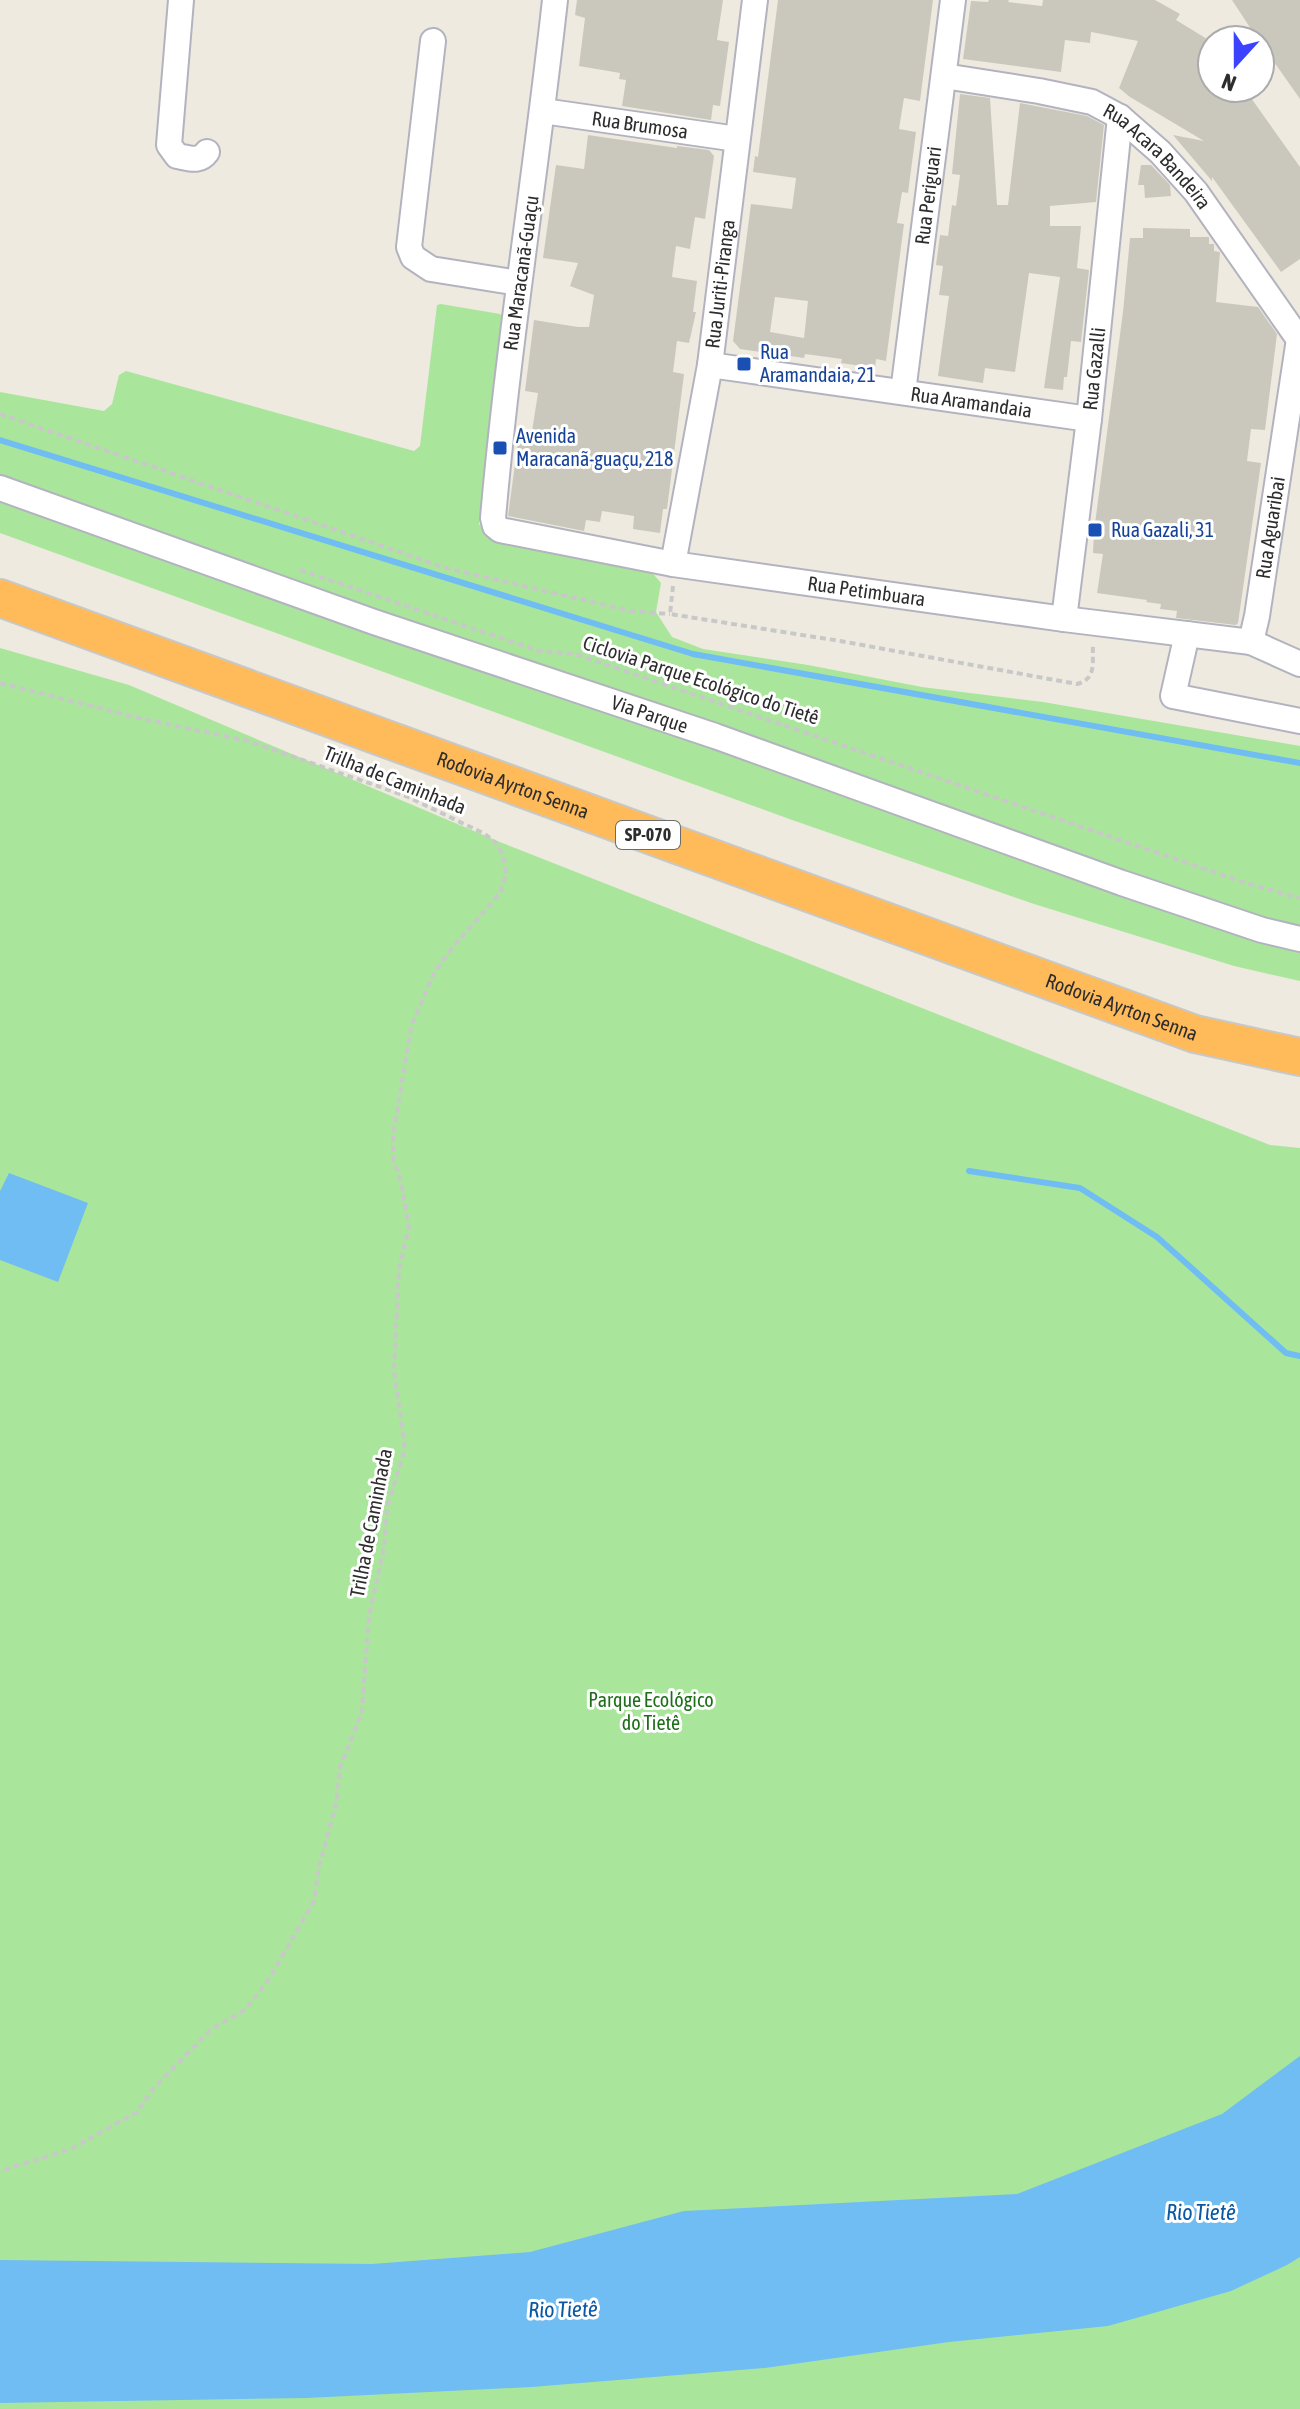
<svg xmlns="http://www.w3.org/2000/svg" width="1300" height="2409" viewBox="0 0 1300 2409" font-family="'Asap Condensed',sans-serif">
<style>
.green{fill:#a9e69b}
.water{fill:#70bdf3}
.lines{fill:none;stroke-linecap:round;stroke-linejoin:round}
.stream{stroke:#70bdf3;stroke-width:6}
.building{fill:#cac8bd;fill-rule:evenodd}
.minor-casing{stroke:#b3b3c0;stroke-width:28}
.highway-casing{stroke:#c8c8c8;stroke-width:40}
.path{stroke:#c8c8c8;stroke-width:4;stroke-dasharray:6 4;stroke-linecap:butt}
.minor{stroke:#fff;stroke-width:24}
.highway{stroke:#ffba5a;stroke-width:36}
.transit-dot{fill:#1a4fb4;stroke:#fff;stroke-width:3}
.labels{text-anchor:middle;stroke-width:6;stroke-linejoin:round;paint-order:stroke}
.shield{fill:#fff;stroke:#6c6c6c;stroke-width:2}
.shield-label{font-size:18px;font-weight:bold;fill:#2d2d2d}
.street-label{font-size:20px;fill:#2d2d2d;stroke:#fff}
.transit-label{font-size:20px;fill:#164399;stroke:#fff;text-anchor:start}
.park-label{font-size:20px;fill:#1e6e19;stroke:#fff}
.water-label{font-size:22px;font-style:italic;fill:#0a58a4;stroke:#fff}
</style>
<rect width="100%" height="100%" fill="#eeeadf"/>
<g class="green">
<path d="M441,304L500,314L505,320L479,524L489,537L649,569L661,583L656,612L672,637L703,649L808,665L922,687L1043,702L1300,746V981L1234,966L1034,904L795,821L0,533V392L104,411L112,404L119,375L126,371L414,451L420,446L437,305Z"/>
<path d="M0,648L129,685L500,842L1270,1145L1300,1148V2409H0Z"/>
</g>
<g class="water">
<path d="M9,1173L88,1203L58,1282L0,1260V1191Z"/>
<path d="M1300,2056V2257L1287,2265L1231,2291L1108,2326L949,2342L765,2368L532,2387L307,2398L0,2403V2260L372,2264L530,2252L684,2211L1017,2194L1222,2114Z"/>
</g>
<g class="lines">
<g class="stream">
<path d="M0,440L693,654L1300,763"/>
<path d="M969,1171L1080,1188L1157,1237L1286,1353L1300,1356"/>
</g>
</g>
<g class="building">
<path d="M577,0H723L717,40L729,42L720,106L713,105L711,120L622,106L626,80L619,79L620,73L579,66L585,18L575,15Z"/>
<path d="M778,0H933L920,101L904,98L899,129L916,132L908,193L902,192L897,223L904,224L886,361L876,359L875,368L841,363L842,359L805,354L804,358L740,349L733,341L751,204L792,209L796,178L753,172L755,156L758,157ZM775,297L808,301L804,338L770,332Z"/>
<path d="M989,0H1009L1008,2L1042,6L1043,0H1155L1180,14L1176,20L1207,39L1212,45V88H1244L1300,167V259L1281,272L1212,177V181L1173,135L1204,141L1130,97L1119,88L1138,41L1091,32L1090,43L1065,40L1061,72L963,59L971,1L988,2Z"/>
<path d="M1232,0H1300V99L1251,29Z"/>
<path d="M960,94L990,98L997,205H1008L1020,103L1087,116L1104,125L1096,202L1050,206V226H1081L1077,268L1089,270L1081,342L1071,341L1067,377H1064L1063,390L1044,388L1060,277L1029,273L1015,372L985,368L983,383L938,376L949,296L939,295L943,266L936,265L940,235L948,236L952,205L956,206L960,175L952,174Z"/>
<path d="M588,135L677,148V146L709,150L714,156L705,219L695,217L690,249L676,246L672,277L697,281L693,312H696L689,343L677,341L673,372L684,374L667,509H663L660,533L633,529L634,516L602,511L600,522L586,520L584,531L508,516L518,442L530,444L538,393L525,391L534,320L578,327H589L594,295L570,286L578,263L543,258L556,165L584,169Z"/>
<path d="M1141,165H1151L1170,185L1171,196L1145,198L1144,185H1138Z"/>
<path d="M1143,228L1190,229V237H1209V244H1214V251L1220,252L1216,302L1258,307L1277,334L1265,430L1251,429L1247,461L1261,463L1238,623L1236,625L1176,618L1177,611L1160,609L1161,604L1146,602L1147,600L1097,593L1103,554L1093,553L1094,531L1123,312L1130,238H1143Z"/>
</g>
<g class="lines">
<defs>
<g id="minor">
<path d="M181,0L169,145L177,156C189,158 199,163 207,152"/>
<path id="s1" d="M555,0C536,173 508,345 493,518L495,526L500,530L673,564L1064,619L1251,642L1257,616L1299,339"/>
<path d="M433,41L409,247L413,257L431,269L519,283"/>
<path id="s2" d="M944,76L1039,91L1092,102L1120,117L1160,152L1196,192L1300,341"/>
<path id="s3" d="M543,111L737,139"/>
<path id="s4" d="M710,365L1089,419"/>
<path id="s5" d="M903,392L953,0"/>
<path id="s6" d="M0,488L374,622L715,736L1122,883L1262,930L1300,939"/>
<path id="s7" d="M673,564L710,365L755,0"/>
<path id="s8" d="M1064,619L1089,419L1120,117"/>
<path d="M1187,634L1173,696L1300,721"/>
<path d="M1251,642L1300,664"/>
</g>
<g id="highway">
<path id="s9" d="M0,598L1195,1034L1300,1057"/>
</g>
</defs>
<use href="#minor" class="minor-casing"/>
<use href="#highway" class="highway-casing"/>
<g class="path">
<path d="M0,414L446,568L631,611L670,614"/>
<path d="M300,570L539,651L575,654L1246,883L1300,898"/>
<path d="M673,586L670,614L840,641L1077,684C1097,679 1092,662 1093,645"/>
<path d="M0,683L143,719L248,741L406,796L485,834L498,845L504,859L506,874L501,891L490,905L452,948L434,973L411,1027L393,1136V1160L400,1178L409,1227L399,1268L394,1371L405,1449L387,1507L384,1548L369,1616L362,1711L340,1768L336,1804L319,1867L314,1901L269,1979L246,2009L210,2030L153,2089L137,2112L71,2149L0,2171"/>
</g>
<use href="#minor" class="minor"/>
<use href="#highway" class="highway"/>
</g>
<g class="transit-dot">
<rect x="736" y="356" width="16" height="16" rx="4"/>
<rect x="492" y="440" width="16" height="16" rx="4"/>
<rect x="1087" y="522" width="16" height="16" rx="4"/>
</g>
<g class="labels">
<rect class="shield" x="616" y="821" width="64" height="28" rx="6"/>
<g class="shield-label">
<text x="648" y="841">SP-070</text>
</g>
<g class="street-label">
<text dy="7" stroke="none"><textPath href="#s3" startOffset="98">Rua Brumosa</textPath></text>
<text dy="7" stroke="none"><textPath href="#s2" startOffset="236">Rua Acara Bandeira</textPath></text>
<text dy="7" stroke="none"><textPath href="#s5" startOffset="198">Rua Periguari</textPath></text>
<text transform="translate(521 273) rotate(-82)" y="7">Rua Maracanã-Guaçu</text>
<text dy="7" stroke="none"><textPath href="#s7" startOffset="284">Rua Juriti-Piranga</textPath></text>
<text dy="7" stroke="none"><textPath href="#s8" startOffset="252">Rua Gazalli</textPath></text>
<text dy="7" stroke="none"><textPath href="#s4" startOffset="264">Rua Aramandaia</textPath></text>
<text dy="7" stroke="none"><textPath href="#s1" startOffset="1412">Rua Aguaribai</textPath></text>
<text dy="7" stroke="none"><textPath href="#s1" startOffset="908">Rua Petimbuara</textPath></text>
<text transform="translate(701 680) rotate(18)" y="7">Ciclovia Parque Ecológico do Tietê</text>
<text dy="7" stroke="none"><textPath href="#s6" startOffset="688">Via Parque</textPath></text>
<text transform="translate(395 780) rotate(22)" y="7">Trilha de Caminhada</text>
<text dy="7" stroke="none"><textPath href="#s9" startOffset="546">Rodovia Ayrton Senna</textPath></text>
<text dy="7" stroke="none"><textPath href="#s9" startOffset="1194">Rodovia Ayrton Senna</textPath></text>
<text transform="translate(371 1523) rotate(-79)" y="7">Trilha de Caminhada</text>
</g>
<g class="transit-label">
<text x="760" y="359">Rua<tspan x="760" dy="23">Aramandaia, 21</tspan></text>
<text x="516" y="443">Avenida<tspan x="516" dy="23">Maracanã-guaçu, 218</tspan></text>
<text x="1111" y="537">Rua Gazali, 31</text>
</g>
<g class="park-label">
<text x="651" y="1707">Parque Ecológico<tspan x="651" dy="23">do Tietê</tspan></text>
</g>
<g class="water-label">
<text x="1201" y="2220">Rio Tietê</text>
<text transform="translate(563 2309) rotate(-1)" y="8">Rio Tietê</text>
</g>
</g>
<g transform="translate(1236 64) rotate(201)"><circle r="38" fill="#ffffff" stroke="#ababab" stroke-width="2"/>
<path d="M0-6L14 30L0 20L-14 30Z" fill="#3c43ff"/>
<text y="-12" font-size="22" font-weight="bold" text-anchor="middle" fill="#2d2d2d">N</text>
</g>
</svg>
